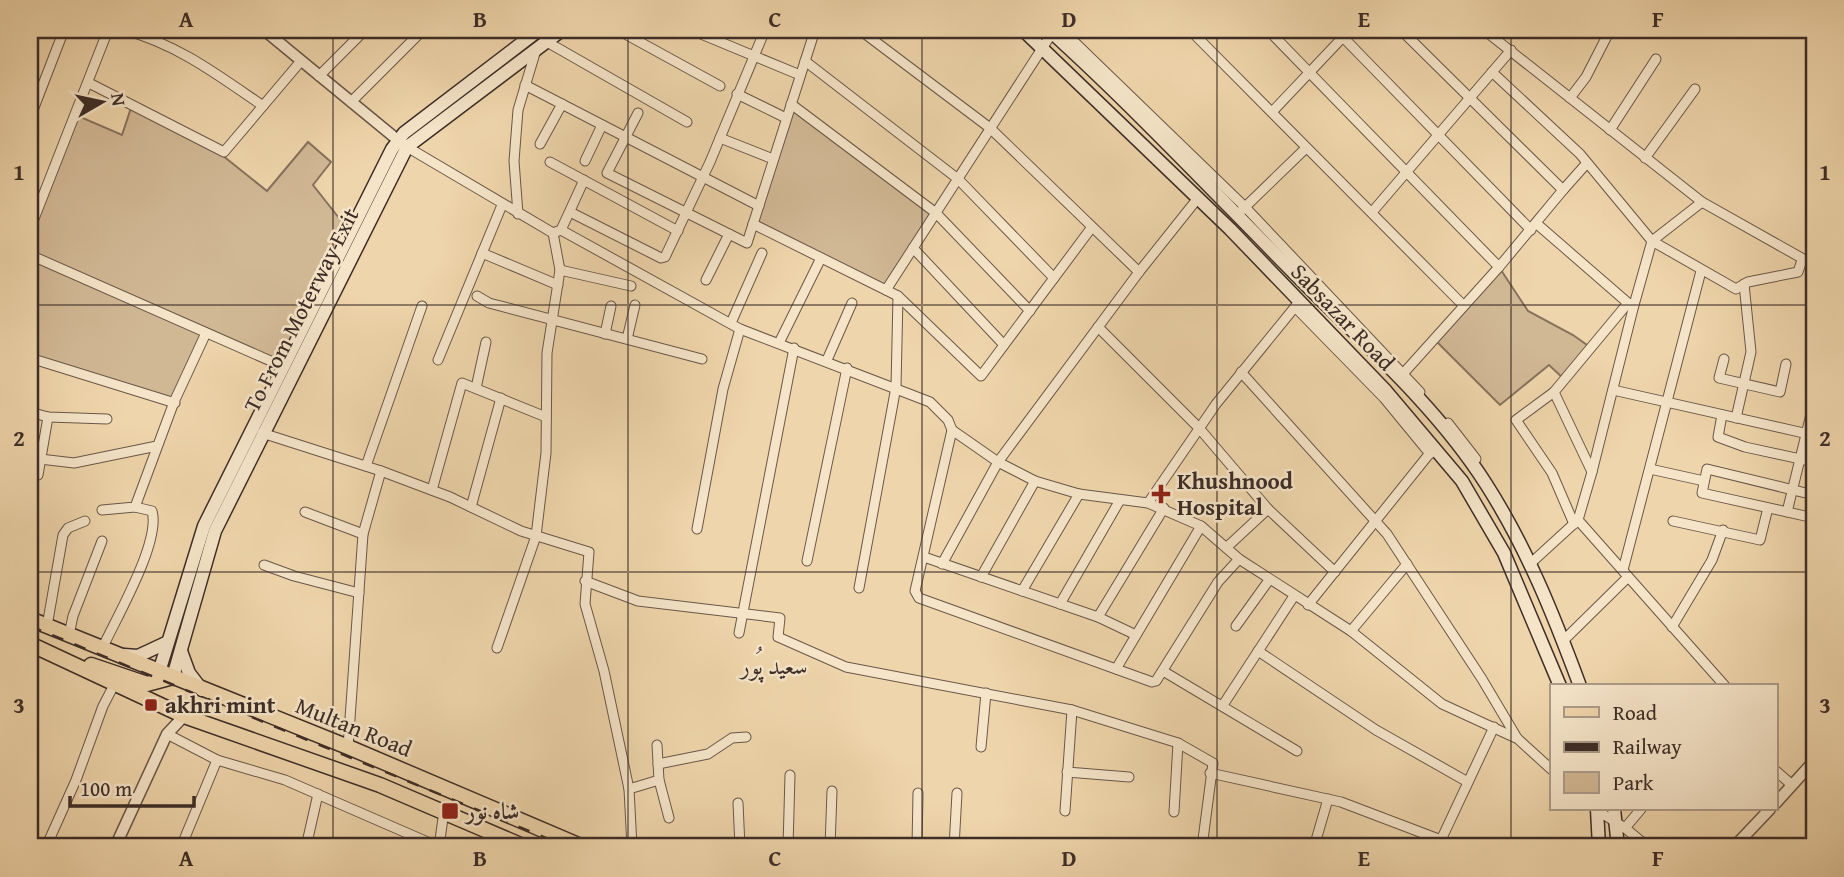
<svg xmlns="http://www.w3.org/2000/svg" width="1844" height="877" viewBox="0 0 1844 877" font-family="'Gentium Book Plus',Amiri,serif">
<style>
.green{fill:#d1b895;stroke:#87725e;stroke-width:2}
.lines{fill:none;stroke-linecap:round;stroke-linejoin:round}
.minor-casing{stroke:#6a5748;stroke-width:11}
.tertiary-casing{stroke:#6a5748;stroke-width:13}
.secondary-casing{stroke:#3d2d27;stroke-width:15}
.primary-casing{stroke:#3d2d27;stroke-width:17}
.minor{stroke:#f5e4c8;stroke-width:9}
.tertiary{stroke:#f5e4c8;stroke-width:10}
.secondary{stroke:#f5e4c8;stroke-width:12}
.primary{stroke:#efd5ab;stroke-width:14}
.rail{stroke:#3d2d27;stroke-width:2.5;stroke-dasharray:12 12;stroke-linecap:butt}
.grid{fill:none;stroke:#3d2d27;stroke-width:2;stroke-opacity:0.55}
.poi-dot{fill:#8f2418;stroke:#f5e4c8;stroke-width:2.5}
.labels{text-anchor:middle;stroke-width:5;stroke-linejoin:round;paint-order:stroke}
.street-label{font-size:23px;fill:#3d2d27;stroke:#f5e4c8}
.poi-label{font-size:23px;font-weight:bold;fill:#3d2d27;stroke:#f5e4c8;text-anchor:start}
.neighbourhood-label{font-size:24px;fill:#3d2d27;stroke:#f5e4c8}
.neatline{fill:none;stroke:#3d2d27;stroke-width:2.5}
.grid-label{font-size:23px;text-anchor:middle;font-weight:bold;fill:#3d2d27}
</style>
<rect width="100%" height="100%" fill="#efd5ab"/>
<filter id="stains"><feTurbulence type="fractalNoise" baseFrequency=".00286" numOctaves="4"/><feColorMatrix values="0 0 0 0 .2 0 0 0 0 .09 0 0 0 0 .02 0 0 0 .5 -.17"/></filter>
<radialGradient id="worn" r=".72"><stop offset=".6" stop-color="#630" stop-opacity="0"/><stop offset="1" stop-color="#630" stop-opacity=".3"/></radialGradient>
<g class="green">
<path d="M791,104L938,210L886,290L753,224Z"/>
<path d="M132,105L222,155L267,191L308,142L331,162L313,185L350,232L282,366L206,333L175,403L30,358V229L76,115L122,135Z"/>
<path d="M1499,267L1528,311L1573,335L1594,350L1565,380L1549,365L1500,405L1435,340Z"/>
</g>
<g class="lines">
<defs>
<g id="minor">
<path d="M124,30C177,44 218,75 263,106"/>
<path d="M618,30L720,86"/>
<path d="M702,30L701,34L800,75"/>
<path d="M860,30L990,128L1139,272"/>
<path d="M1062,30L1245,207L1420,392"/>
<path d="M1190,30L1463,305"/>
<path d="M1268,30L1499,267"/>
<path d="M1336,30L1531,230"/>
<path d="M1484,30L1702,202L1814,265"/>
<path d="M547,42L687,122"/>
<path d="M805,61L958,179L1054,278"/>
<path d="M1492,72L1580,154L1652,241L1634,305L1628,303L1554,392L1592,472L1578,520L1531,563"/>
<path d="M319,76L365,30"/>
<path d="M89,83L224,152L301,61"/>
<path d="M525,85L759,206"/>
<path d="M737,94L786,118"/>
<path d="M1570,98L1586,77L1607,36L1594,30"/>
<path d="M351,102L423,30"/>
<path d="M791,104L936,213L1030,311"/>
<path d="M1273,111L1343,37"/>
<path d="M638,113L607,173L747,243L815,30"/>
<path d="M30,118L64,30"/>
<path d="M1610,130L1656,59"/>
<path d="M720,138L773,159"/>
<path d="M540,144L562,104"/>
<path d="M407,147L553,233L561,230L740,329L930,402L948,420L952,430L915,591L919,598L1152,682L1156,681L1218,582L1239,559"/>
<path d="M1645,158L1695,89"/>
<path d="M585,161L602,125"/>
<path d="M550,162L678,231"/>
<path d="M1563,190L1587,163"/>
<path d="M1702,202L1652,241L1736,289L1748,282L1798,272L1802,260"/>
<path d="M1242,210L1306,148"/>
<path d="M1373,211L1511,50"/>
<path d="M570,212L661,258L665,257L710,162L765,30"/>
<path d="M518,214L514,161L518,110L536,50"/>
<path d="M753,224L898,296L981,376L1092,227"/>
<path d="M1537,224L1628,303"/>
<path d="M30,229L108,30"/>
<path d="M561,230L584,180"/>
<path d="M913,248L1004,345"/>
<path d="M482,253L558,285"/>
<path d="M30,255L282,366"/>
<path d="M560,270L631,286"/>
<path d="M706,280L729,234"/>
<path d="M886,290L1054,30"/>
<path d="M477,296L489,303L702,359"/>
<path d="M1295,307L1384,398L1430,454"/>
<path d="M731,323L762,253"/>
<path d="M1098,327L1199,428L1268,509L1335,572"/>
<path d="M605,334L611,306"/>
<path d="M627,339L635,305"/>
<path d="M779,343L821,258"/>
<path d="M30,358L175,403"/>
<path d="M1724,359L1719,378L1780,392L1786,364"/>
<path d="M438,360L502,205"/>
<path d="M827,360L852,303"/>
<path d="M1241,372L1387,534L1482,679L1517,738"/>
<path d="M1401,376L1499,267L1563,190L1401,30"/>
<path d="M476,388L486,342"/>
<path d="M1613,390L1808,434"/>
<path d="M1554,392L1516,420L1552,473L1574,524"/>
<path d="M30,412L48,417L107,419"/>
<path d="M1722,415L1718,437L1745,447L1814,462"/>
<path d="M1736,418L1751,352L1744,284"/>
<path d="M1448,423L1476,459"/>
<path d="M952,430L998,462L1035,481L1079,494L1148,503L1201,526L1239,559L1351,631L1442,704L1518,739L1552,770"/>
<path d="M262,433L381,471L450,497L521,531L589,552L585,604L604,671L629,789L632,847"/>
<path d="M40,459L74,463L157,446"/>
<path d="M366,466L422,306"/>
<path d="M1650,469L1704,481"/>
<path d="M1592,472L1634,305"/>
<path d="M38,475L48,417"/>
<path d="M432,490L462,383L546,417"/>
<path d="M1814,495L1707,469L1702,493L1814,518"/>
<path d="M1148,503L1216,404L1299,302"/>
<path d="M471,507L501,398"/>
<path d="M102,510L135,507L174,402L206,333"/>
<path d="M305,512L363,534"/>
<path d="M1787,512L1814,402"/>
<path d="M1578,520L1725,686"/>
<path d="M1673,521L1760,540L1768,508"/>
<path d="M697,529L723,389L740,329"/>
<path d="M1227,547L1268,509"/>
<path d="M924,557L1098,617L1136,635"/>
<path d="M807,561L847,368"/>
<path d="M942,564L998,462L1139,272L1198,198"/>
<path d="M264,565L294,576L359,593"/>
<path d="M1623,570L1701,271"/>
<path d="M981,577L1035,481"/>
<path d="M585,581L638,601L780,618L778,637L846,667L1072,710L1178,743L1213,763L1202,847"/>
<path d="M859,588L896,387L898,296"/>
<path d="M1022,591L1079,494"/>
<path d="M1060,604L1120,500"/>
<path d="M1308,605L1434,448"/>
<path d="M1098,617L1164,508"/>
<path d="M47,626L63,535L68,528L85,521"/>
<path d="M1236,626L1269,580"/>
<path d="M1672,627L1712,560L1723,530"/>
<path d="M1351,631L1407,564"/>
<path d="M739,633L794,348"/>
<path d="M69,635L73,616L102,541"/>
<path d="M1563,641L1628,577"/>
<path d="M497,648L536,536L546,453L547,353L560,270L553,233"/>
<path d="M102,649C116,618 161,542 152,511L135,507"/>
<path d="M1258,651L1376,730L1466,781"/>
<path d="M1116,669L1201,526"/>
<path d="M1163,671L1297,751"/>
<path d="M1223,705L1294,596"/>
<path d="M167,734L217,760L285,780L439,847"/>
<path d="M657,745L659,780L669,818"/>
<path d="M348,747L363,534L381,471"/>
<path d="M981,747L986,693"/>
<path d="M658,764L708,754L732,738L746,737"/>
<path d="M1776,771L1792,785"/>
<path d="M1067,772L1129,777"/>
<path d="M1210,773L1341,802L1441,840"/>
<path d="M629,789L659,780"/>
<path d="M738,803L740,847"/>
<path d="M1595,809L1625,828L1648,847"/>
<path d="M1065,811L1072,710"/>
<path d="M1174,812L1178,743"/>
<path d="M1625,828L1641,809"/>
<path d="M46,847L76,780L103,706L114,685"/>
<path d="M181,847L217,760"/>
<path d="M306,847L318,794"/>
<path d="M439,847L444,811"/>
<path d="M788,847L790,775"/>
<path d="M830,847L832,791"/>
<path d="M917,847L918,793"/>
<path d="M954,847L957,793"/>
<path d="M1314,847L1328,799"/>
<path d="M1456,847L1441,840L1494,727"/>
</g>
<g id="tertiary">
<path d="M264,30L405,146"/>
<path d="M1776,803L1814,761"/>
<path d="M115,847L167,734L184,716"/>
<path d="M1734,847L1770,809"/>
</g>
<g id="secondary">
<path d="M1023,30L1230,229L1386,391L1462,481L1504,553L1560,686"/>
<path d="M1049,30C1134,107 1213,191 1294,273C1360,340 1435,404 1486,484C1527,548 1554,616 1580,686"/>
<path d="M181,651L189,673L202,690"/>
<path d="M124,655L138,656L168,642"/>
<path d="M159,672L204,526L392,149L404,133L539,30"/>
<path d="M173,677L215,531L407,147L562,30"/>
<path d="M1597,809L1599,847"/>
<path d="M1614,809L1618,847"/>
</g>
<g id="primary">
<path d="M30,619L348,747L583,847"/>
<path d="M30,644L184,716L380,785L525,847"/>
<path d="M91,665L147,684L173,677"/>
</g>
</defs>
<use href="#minor" class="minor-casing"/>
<use href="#tertiary" class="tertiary-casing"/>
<use href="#secondary" class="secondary-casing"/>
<use href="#primary" class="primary-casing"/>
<use href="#minor" class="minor"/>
<use href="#tertiary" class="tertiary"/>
<use href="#secondary" class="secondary"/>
<use href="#primary" class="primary"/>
<path class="rail" d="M30,626L568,847"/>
</g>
<path class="grid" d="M333,30V847M628,30V847M922,30V847M1217,30V847M1511,30V847M30,305H1814M30,572H1814"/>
<g class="poi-dot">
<path d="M1157.5 483.5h7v7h7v7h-7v7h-7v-7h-7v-7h7z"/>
<rect x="144" y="698" width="14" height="14" rx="3.5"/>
<rect x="441" y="802" width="18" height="18" rx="3.5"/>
</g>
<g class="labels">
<g class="street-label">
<text transform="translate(301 310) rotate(-63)" y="8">To From Moterway Exit</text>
<text transform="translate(1343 317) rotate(46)" y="8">Sabsazar Road</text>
<text transform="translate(354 727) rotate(22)" y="8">Multan Road</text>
</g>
<g class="poi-label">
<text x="1177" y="489">Khushnood<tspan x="1177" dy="26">Hospital</tspan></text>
<text x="165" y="713">akhri mint</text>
<text x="466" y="819">شاہ نور</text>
</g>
<g class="neighbourhood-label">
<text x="774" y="674">سعید پُور</text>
</g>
</g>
<rect width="1844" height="877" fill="none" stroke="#efd5ab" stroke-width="77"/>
<rect x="1550" y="684" width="228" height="126" fill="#f5e4c8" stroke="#ab9b88" stroke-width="2"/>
<rect x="1564" y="707" width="35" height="10" fill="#efd5ab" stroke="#ab9b88" stroke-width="2"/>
<text x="1613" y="720" font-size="21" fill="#3d2d27">Road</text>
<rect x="1564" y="742" width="35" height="10" fill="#3d2d27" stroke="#ab9b88" stroke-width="2"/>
<text x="1613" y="754" font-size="21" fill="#3d2d27">Railway</text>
<rect x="1564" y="772" width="35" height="21" fill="#d1b895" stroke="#ab9b88" stroke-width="2"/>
<text x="1613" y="790" font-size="21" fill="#3d2d27">Park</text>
<g transform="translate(102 102) rotate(81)" stroke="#f5e4c8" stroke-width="5" paint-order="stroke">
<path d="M0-5L12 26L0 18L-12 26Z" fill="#3d2d27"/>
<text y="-10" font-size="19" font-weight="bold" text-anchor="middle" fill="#3d2d27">N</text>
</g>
<path d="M70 796v10h124v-10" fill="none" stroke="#3d2d27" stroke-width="3.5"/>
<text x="80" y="796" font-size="21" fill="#3d2d27" stroke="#f5e4c8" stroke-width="5" paint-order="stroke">100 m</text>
<rect x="38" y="38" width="1768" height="800" class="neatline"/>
<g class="grid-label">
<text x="186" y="27">A</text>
<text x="480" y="27">B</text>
<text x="775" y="27">C</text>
<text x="1069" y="27">D</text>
<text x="1364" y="27">E</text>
<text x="1658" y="27">F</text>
<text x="19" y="180">1</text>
<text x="1825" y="180">1</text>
<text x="19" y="446">2</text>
<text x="1825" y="446">2</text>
<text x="19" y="713">3</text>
<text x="1825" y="713">3</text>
<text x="186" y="866">A</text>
<text x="480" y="866">B</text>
<text x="775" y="866">C</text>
<text x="1069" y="866">D</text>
<text x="1364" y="866">E</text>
<text x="1658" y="866">F</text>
</g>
<rect width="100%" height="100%" filter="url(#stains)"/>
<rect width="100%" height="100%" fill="url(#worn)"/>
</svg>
